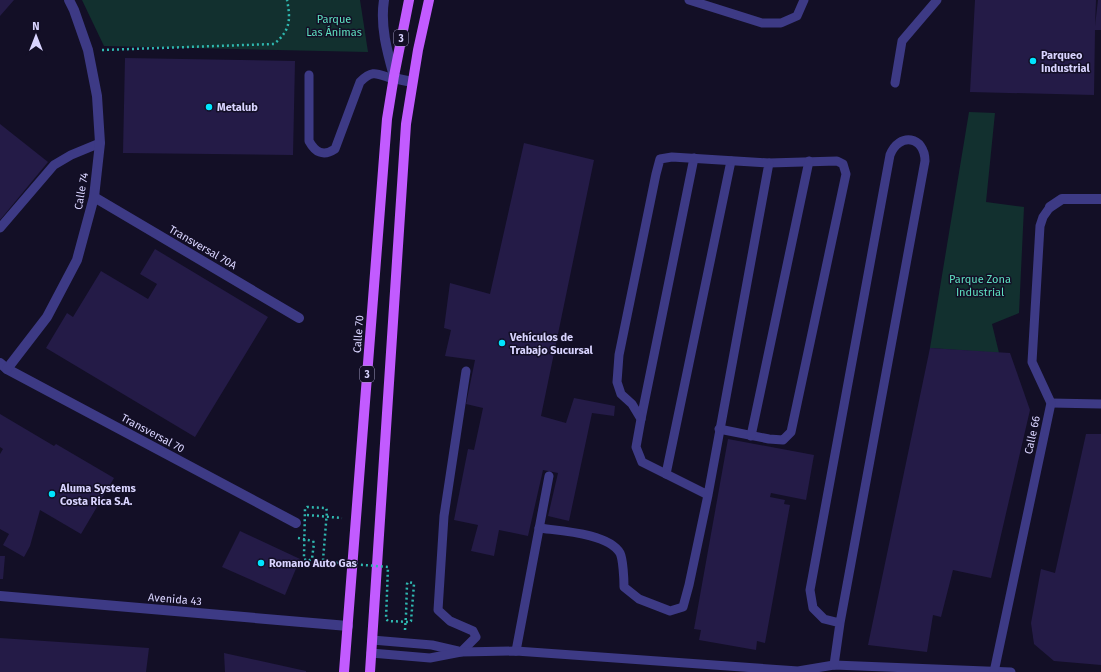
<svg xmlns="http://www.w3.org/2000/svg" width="1101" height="672" viewBox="0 0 1101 672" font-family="'Fira Sans',sans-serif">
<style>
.green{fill:#12302f}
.building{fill:#241b47}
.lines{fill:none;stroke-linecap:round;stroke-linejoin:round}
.path{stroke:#2fb8b0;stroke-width:2.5;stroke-dasharray:2 3;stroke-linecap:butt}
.lane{stroke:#3d3a85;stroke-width:9}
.street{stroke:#3d3a85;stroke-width:10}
.primary{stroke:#c25bff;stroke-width:10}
.path-bridge{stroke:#2fb8b0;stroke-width:2.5;stroke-dasharray:2 3;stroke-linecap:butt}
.poi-dot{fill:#00e5ff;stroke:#130f26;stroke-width:1.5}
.labels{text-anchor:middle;stroke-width:3;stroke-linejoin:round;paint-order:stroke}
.shield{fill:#130f26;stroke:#9e99be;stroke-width:1}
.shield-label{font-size:10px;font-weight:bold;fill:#d9d4ff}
.park-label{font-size:11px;fill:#5fe0c0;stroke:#130f26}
.poi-label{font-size:11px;font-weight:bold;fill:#d9d4ff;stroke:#130f26;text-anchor:start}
.street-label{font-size:11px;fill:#d9d4ff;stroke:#130f26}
</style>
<rect width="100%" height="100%" fill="#130f26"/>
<g class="green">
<path d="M82,0H360L368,52L104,46Z"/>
<path d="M969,112L995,113L986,202L1024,207L1019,313L992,324L999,353L930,348Z"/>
</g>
<g class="building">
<path d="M0,0H14L0,16Z"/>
<path d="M975,0H1096L1095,26L1098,0H1101V30H1095L1094,95L970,92Z"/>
<path d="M125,58L295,61L293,155L123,153Z"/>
<path d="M0,124L48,162L0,220Z"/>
<path d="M524,143L594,160L541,416L566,423L574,398L615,406L614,416L592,413L569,521L548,516L558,473L543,470L528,536L499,530L494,556L471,551L478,525L454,520L468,449L474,450L483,408L466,404L475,360L445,356L451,330L444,328L450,283L490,294Z"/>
<path d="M155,249L268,317L195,437L46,348L67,313L73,317L101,271L148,299L157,284L140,274Z"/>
<path d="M930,348L1010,353L1030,410L991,578L953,570L941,617L933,615L927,652L868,645Z"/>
<path d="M0,414L54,446L56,444L114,478L81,534L40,510L30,546L24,557L3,545L9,534L0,529V454L3,449L0,447Z"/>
<path d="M1086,434H1101V665L1054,661L1034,644L1031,623L1041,569L1055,573Z"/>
<path d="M728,439L814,455L806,500L771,493L770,497L785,500L784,504L790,505L765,643L757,641L756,650L699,640L701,630L694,629Z"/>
<path d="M240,531L300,559L285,595L222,567Z"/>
<path d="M0,556H5L3,579H0Z"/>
<path d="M0,638L149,648L146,672H0Z"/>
<path d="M224,653L306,671V672H225Z"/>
</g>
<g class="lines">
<g class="path">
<path d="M102,50L274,44C290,31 291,20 287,0"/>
<path d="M307,515L342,518"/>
<path d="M298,538L313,541"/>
<path d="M405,630L406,615"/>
</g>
<g class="lane">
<path d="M689,0L762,23H781L797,16L804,0"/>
<path d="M309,75V141C315,152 323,157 335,149L360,82C373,69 377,74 393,79"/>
<path d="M895,83L902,41L937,0"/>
<path d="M0,228L54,165L71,155L100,143"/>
<path d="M1051,403L1101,404"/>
<path d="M641,419L694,158"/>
<path d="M719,429L769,439L783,440L791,432L846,174L843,164L837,161L769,163"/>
<path d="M751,436L809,161"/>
<path d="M666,474L731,161"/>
<path d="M539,528C560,531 608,533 620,553C623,559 624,579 624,587L639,599L670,611L683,607L689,585L708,495L769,163L672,157L660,159L656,174L619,355L617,382L621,394L632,404L641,419L636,447L642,462L708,495"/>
<path d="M372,640L432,645L458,651"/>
<path d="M516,651L549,476"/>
<path d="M461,652L476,637L473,631L450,621L438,610L444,516L466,371"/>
<path d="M371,653L430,658L461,652L516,651L798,671L834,665L1011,672"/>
<path d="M834,665L840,623L925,161C925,136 899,132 890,155L810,590L813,608L824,619L840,623"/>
<path d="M994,672L1051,403L1032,362L1040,226L1043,217L1050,207"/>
</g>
<g class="street">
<path d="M384,0C380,26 387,51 394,76L398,79L412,82"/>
<path d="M94,197L299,318"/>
<path d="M1050,207L1062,199H1101"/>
<path d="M0,363L7,369L296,523"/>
<path d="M7,369L47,317L77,260L94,197L100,143L97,96L88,50L74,10L69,0"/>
<path d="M0,596L348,626"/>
</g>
<g class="primary">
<path d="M344,672L387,119L394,76L409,0"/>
<path d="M370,672L406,124L418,50L429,0"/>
</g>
<path class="path-bridge" d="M313,541L314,543L312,559L308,561L304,559V556L305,509L307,507L325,508H326L327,511L323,560L327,562L388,567L386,619L388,621L410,622L411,621L414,584L413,583L408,582L407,584L406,615"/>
</g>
<g class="poi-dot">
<circle cx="1033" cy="61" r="4"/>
<circle cx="209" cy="107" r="4"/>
<circle cx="502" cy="343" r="4"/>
<circle cx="52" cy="494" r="4"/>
<circle cx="261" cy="563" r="4"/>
</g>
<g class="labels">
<g class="shield">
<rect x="394" y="30" width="14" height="16" rx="3"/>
<rect x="360" y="366" width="14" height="16" rx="3"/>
</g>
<g class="shield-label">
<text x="401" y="42">3</text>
<text x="367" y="378">3</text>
</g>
<g class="park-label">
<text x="334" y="23">Parque<tspan x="334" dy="13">Las Ánimas</tspan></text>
<text x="980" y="283">Parque Zona<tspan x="980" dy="13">Industrial</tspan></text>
</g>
<g class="poi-label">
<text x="1041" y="59">Parqueo<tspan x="1041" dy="13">Industrial</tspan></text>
<text x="217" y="111">Metalub</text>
<text x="510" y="341">Vehículos de<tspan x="510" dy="13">Trabajo Sucursal</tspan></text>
<text x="60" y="492">Aluma Systems<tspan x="60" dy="13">Costa Rica S.A.</tspan></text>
<text x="269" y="567">Romano Auto Gas</text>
</g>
<g class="street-label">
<text transform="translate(81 191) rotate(-80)" y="4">Calle 74</text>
<text transform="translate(203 247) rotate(30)" y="4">Transversal 70A</text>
<text transform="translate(358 334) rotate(-86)" y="4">Calle 70</text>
<text transform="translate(153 433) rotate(28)" y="4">Transversal 70</text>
<text transform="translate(1032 435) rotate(-78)" y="4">Calle 66</text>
<text transform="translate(175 599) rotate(5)" y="4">Avenida 43</text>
</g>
</g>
<g transform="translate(36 36)" stroke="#130f26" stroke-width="3" paint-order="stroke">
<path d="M0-3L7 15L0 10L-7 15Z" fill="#d9d4ff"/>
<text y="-6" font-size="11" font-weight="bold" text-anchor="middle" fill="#d9d4ff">N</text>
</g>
</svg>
